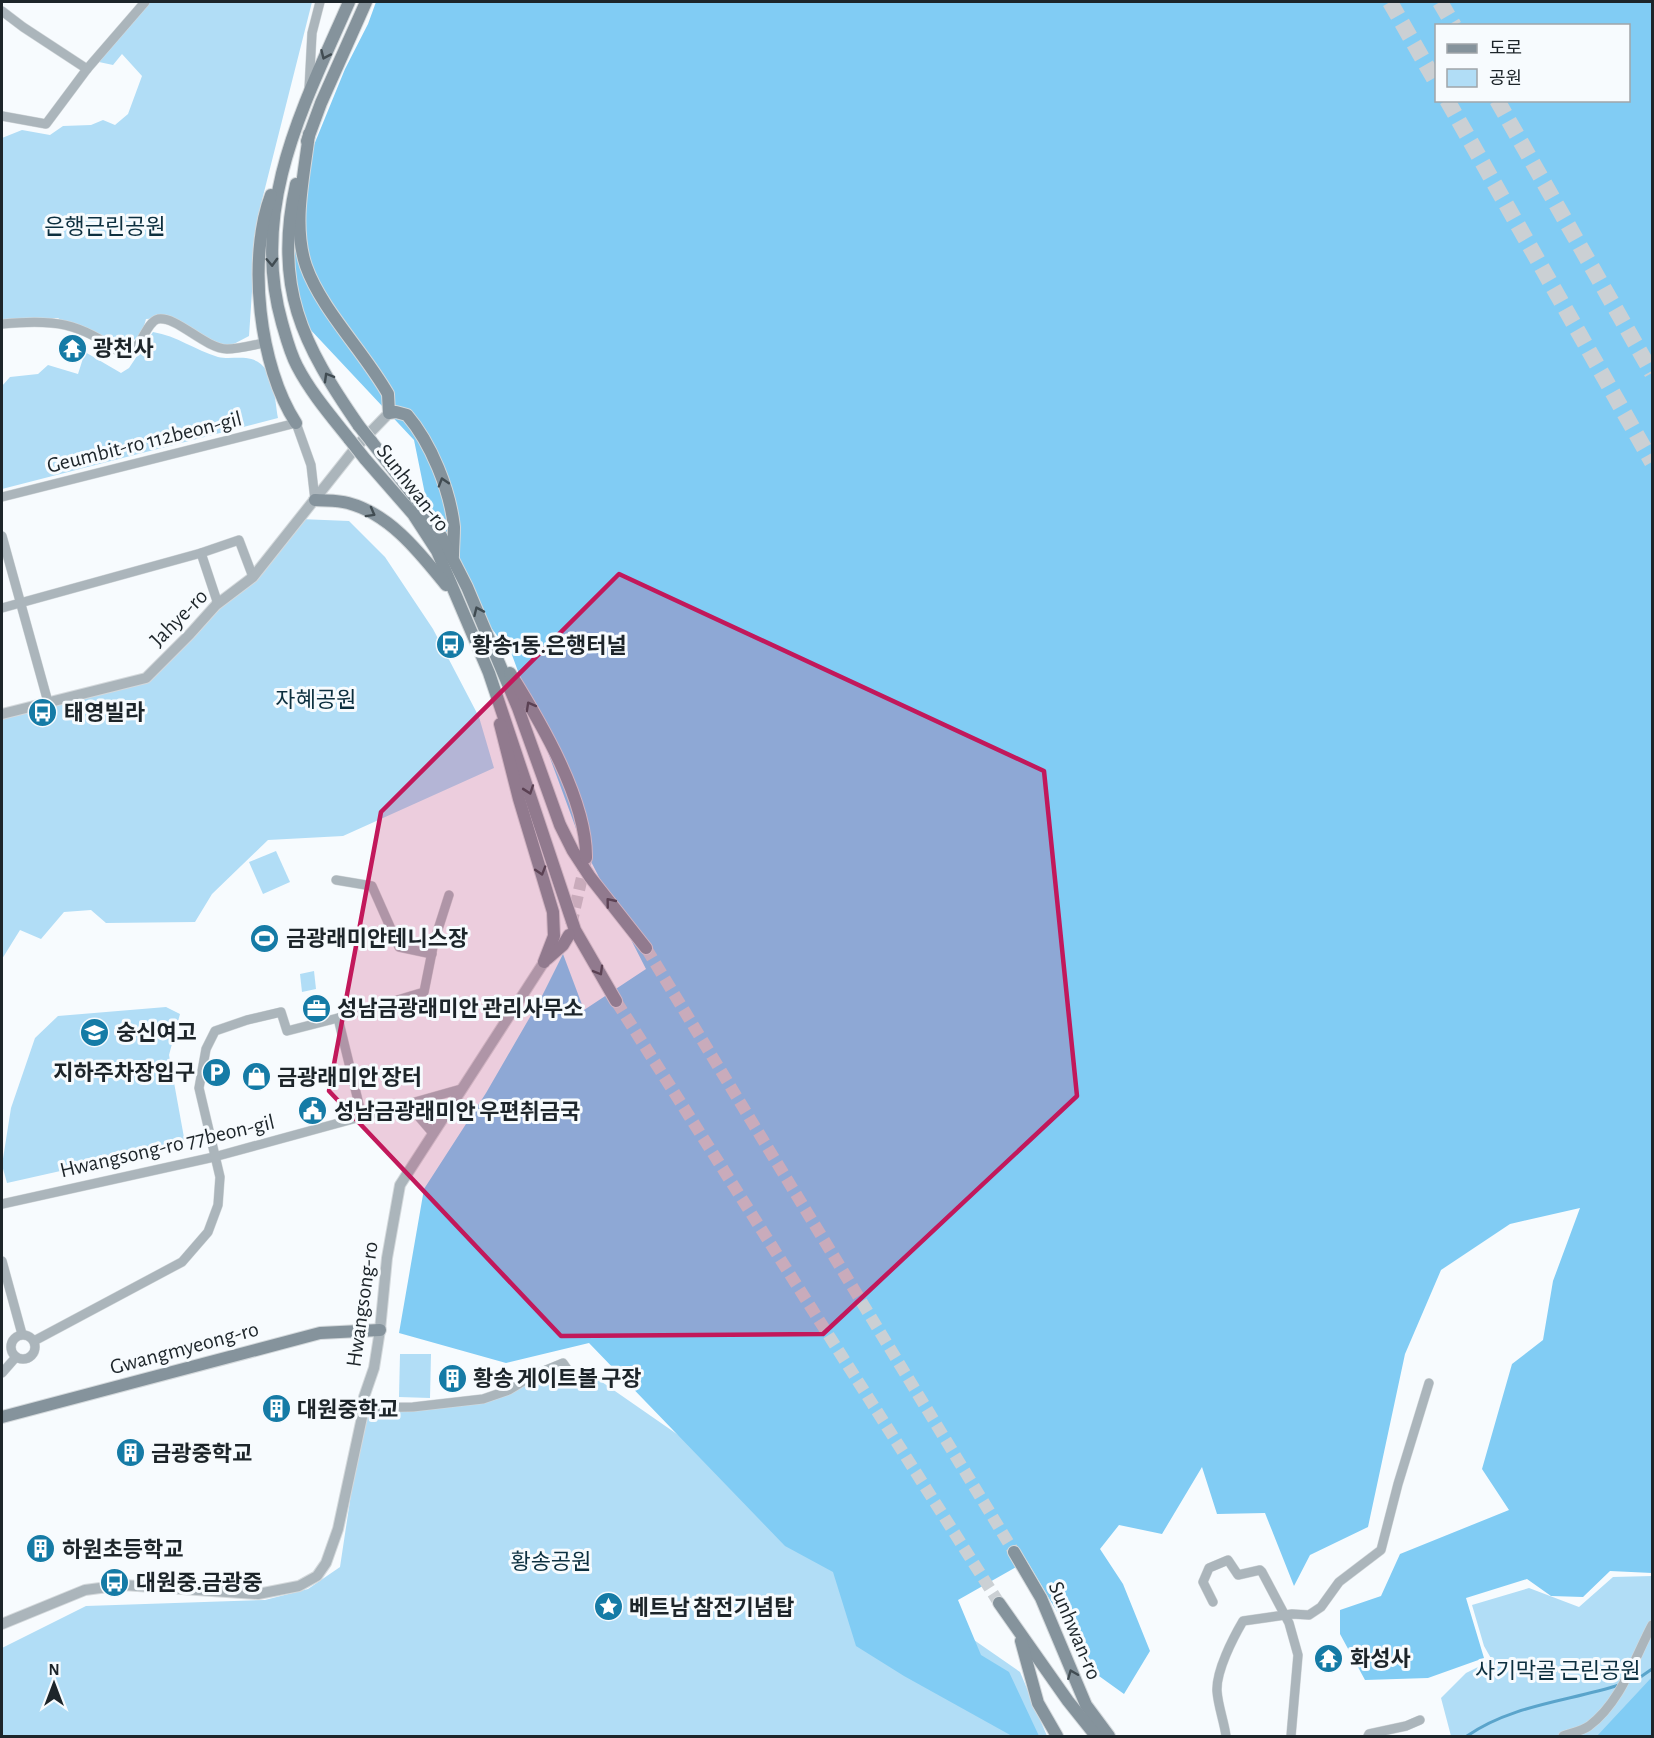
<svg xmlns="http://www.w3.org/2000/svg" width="1654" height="1738" viewBox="0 0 1654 1738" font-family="'Alegreya Sans','Noto Sans KR',sans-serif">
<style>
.green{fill:#b1ddf6}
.forest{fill:#81ccf4;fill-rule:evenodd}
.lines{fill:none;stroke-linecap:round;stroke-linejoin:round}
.stream{stroke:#5aa4cb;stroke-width:3}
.secondary-tunnel{stroke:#cbd0d4;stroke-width:12;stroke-dasharray:12 6;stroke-linecap:butt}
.motorway-tunnel{stroke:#cbd0d4;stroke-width:16;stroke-dasharray:16 8;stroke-linecap:butt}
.minor-casing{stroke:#d4d9dc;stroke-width:10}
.tertiary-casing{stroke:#d4d9dc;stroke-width:12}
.secondary-casing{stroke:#d4d9dc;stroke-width:14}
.minor{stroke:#abb5bb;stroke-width:9}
.tertiary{stroke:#abb5bb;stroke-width:10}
.secondary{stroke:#85939c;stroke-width:12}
.secondary-bridge-casing{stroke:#d4d9dc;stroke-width:14;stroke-linecap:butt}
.secondary-bridge{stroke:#85939c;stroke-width:12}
.oneway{stroke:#414c52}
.marked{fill:#c2185b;fill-opacity:0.2;stroke:#c2185b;stroke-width:4.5;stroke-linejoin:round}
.labels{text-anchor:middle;stroke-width:6;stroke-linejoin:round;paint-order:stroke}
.park-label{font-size:22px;fill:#0c2f3f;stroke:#f7fbfe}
.poi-label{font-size:22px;font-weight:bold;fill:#1d252a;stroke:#f7fbfe;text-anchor:start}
.street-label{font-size:22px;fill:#1d252a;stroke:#f7fbfe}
</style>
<rect width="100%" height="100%" fill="#f7fbfe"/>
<g class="green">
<path d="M149,2H312L261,204L256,232L249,336L228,347L160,318L146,319L142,333L120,352L86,336L58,318L2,320V138L22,130L50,135L63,126L91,125L103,120L115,125L128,114L142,76L122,54L113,65L99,62Z"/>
<path d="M153,332C177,336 195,350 218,357C227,359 237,357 246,358C275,361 274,396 278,418L2,489V386L10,377L38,374L48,365L78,374L85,352L121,373L129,368Z"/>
<path d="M300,519L349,521L385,557L433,629L479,717L494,768L343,836L268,840L212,894L195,922L106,923L91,910L64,912L41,939L20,930L2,959V714L146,678L253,577Z"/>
<path d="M276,851L290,882L263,894L249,862Z"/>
<path d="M265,924L275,948L264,951L257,927Z"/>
<path d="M314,971L316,989L302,992L300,974Z"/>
<path d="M166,1007L180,1014L169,1055L185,1143L7,1183L2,1165L11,1108L35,1038L58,1016Z"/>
<path d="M400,1354H431L430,1398L399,1397Z"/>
<path d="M589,1373L1020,1672L1047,1736H2V1648L86,1606L265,1600L308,1589L340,1567L364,1408L472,1397Z"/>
<path d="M1652,1576V1730L1646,1736H1451L1441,1698L1466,1673L1492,1660L1484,1646L1472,1605L1529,1588L1579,1607L1613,1577Z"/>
</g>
<g class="forest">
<path d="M376,2H1652V1573L1610,1571L1583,1597L1551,1596L1527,1579L1466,1598L1484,1658L1428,1678L1365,1680L1340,1634V1610L1381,1596L1400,1554L1509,1510L1482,1469L1512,1364L1543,1340L1553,1281L1580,1208L1510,1224L1441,1270L1405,1354L1368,1527L1310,1555L1294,1586L1265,1513L1217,1514L1202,1467L1162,1534L1119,1525L1100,1549L1123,1584L1150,1651L1124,1694L1092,1671L1027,1561L958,1600L981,1655L1009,1672L1039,1736H1012L904,1676L856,1646L833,1572L785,1546L589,1343L506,1363L399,1333L424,1189L486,1093L541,998L563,954L584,1010L646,969L581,842L512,655L438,558L414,440L307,326L288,271L287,211L345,69L368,24ZM1436,26H1628V100H1436Z"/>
<path d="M1652,1676V1736H1597L1652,1677Z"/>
</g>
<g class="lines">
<g class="stream">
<path d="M1628,1682L1639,1678L1652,1669"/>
<path d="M1467,1736C1511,1705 1569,1701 1619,1685"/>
</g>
<g class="secondary-tunnel">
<path d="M571,925L586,860"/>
<path d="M646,948L1014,1552"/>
<path d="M616,1001L999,1603"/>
</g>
<g class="motorway-tunnel">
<path d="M1390,2L1436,82"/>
<path d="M1440,2L1454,26"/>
<path d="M1447,100L1652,462"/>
<path d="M1497,100L1652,373"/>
</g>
<defs>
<g id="minor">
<path d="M2,11L23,27L87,69L145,2"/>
<path d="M309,89L312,33L320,2"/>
<path d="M2,116L46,124L87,69"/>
<path d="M2,324C54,319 79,322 122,354L128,355C141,349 146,322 158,319C177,316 204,348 227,349C239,349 253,345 264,343"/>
<path d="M2,497L296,423L311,465L315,500"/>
<path d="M2,536L48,702"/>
<path d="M201,553L217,601L216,605"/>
<path d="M2,608L201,553L239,540L253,577"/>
<path d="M336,880L372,886L399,947L432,954"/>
<path d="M338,1018L362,1117"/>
<path d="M408,1104L461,1089"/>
<path d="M2,1204L214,1157L408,1104L432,1132"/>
<path d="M2,1261L22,1334"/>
<circle cx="23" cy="1347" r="12"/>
<path d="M34,1341L182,1262L208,1232L218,1205L220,1177L199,1088L206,1049L215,1031L247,1020L281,1012L287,1031L338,1018L424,992L434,942L449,895"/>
<path d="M2,1373L16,1357"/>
<path d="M364,1408L413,1407L483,1399L509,1390L534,1375L563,1363L572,1376"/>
<path d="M1213,1602L1203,1582L1209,1568L1228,1560L1238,1575L1260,1570L1262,1572L1289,1623L1298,1655L1291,1736"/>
<path d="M1226,1736C1224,1721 1218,1706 1217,1691C1216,1671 1233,1638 1243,1621L1292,1614L1309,1615L1321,1607L1339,1582L1381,1550L1398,1484L1429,1383"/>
<path d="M1368,1736L1369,1734L1406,1726L1420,1720"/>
<path d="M1563,1736C1571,1733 1582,1731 1589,1726C1621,1702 1634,1659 1652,1625"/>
</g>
<g id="tertiary">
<path d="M2,714L146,678L190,634L216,605L253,577L357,446L389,413"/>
<path d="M2,1624L85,1590L123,1585L258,1594L299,1586L317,1576L326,1563L338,1529L364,1408V1397L374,1368L380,1330L387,1258L400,1185L544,962"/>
</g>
<g id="secondary">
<path d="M349,2C304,105 249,207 282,323C286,337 290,353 297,366C311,393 331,416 350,440"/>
<path d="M309,134C304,176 292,225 306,266C321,309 365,353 388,394L389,413L396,412L407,415C431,443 450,490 454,527C454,537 453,547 453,556"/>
<path d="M307,141L321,103L366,2"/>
<path d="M296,184C273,286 302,344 359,426"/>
<path d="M271,195C247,258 259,367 296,423"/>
<path d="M371,441L417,500L441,536L467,587L518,708L560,825L573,851L590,877L646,948"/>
<path d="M365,459L413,514L437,551L489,673L575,930L616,1001"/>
<path d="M315,500C326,501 337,500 348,503C390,514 420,553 446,585"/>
<path d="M510,673C540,721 587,800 586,858"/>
<path d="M500,724L519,799L553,912L554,936L544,962"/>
<path d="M547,959L563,945L569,935"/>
<path d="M2,1417L320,1333L380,1330"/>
<path d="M1014,1552L1041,1598L1086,1705L1109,1736"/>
<path d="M999,1603L1068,1701L1096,1736"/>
<path d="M1021,1641L1038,1703L1057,1736"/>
</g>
</defs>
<use href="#minor" class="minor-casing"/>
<use href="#tertiary" class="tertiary-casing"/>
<use href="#secondary" class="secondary-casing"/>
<use href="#minor" class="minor"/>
<use href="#tertiary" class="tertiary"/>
<use href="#secondary" class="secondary"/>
<defs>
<g id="secondary-bridge">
<path d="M359,426L371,441"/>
<path d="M350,440L365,459"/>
</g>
</defs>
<use href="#secondary-bridge" class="secondary-bridge-casing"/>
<use href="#secondary-bridge" class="secondary-bridge"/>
</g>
<defs><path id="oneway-chevron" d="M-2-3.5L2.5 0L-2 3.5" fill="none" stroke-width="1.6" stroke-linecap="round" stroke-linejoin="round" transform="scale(1.5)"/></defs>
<g class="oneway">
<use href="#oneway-chevron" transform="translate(325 55) rotate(114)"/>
<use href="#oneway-chevron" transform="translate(272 262) rotate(88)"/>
<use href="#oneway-chevron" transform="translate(328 377) rotate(-120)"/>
<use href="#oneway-chevron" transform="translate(443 482) rotate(-107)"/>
<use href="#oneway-chevron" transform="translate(371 513) rotate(29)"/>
<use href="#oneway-chevron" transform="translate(478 611) rotate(-114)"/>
<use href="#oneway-chevron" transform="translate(530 706) rotate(-119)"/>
<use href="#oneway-chevron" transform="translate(529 790) rotate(71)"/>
<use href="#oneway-chevron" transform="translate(541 871) rotate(73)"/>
<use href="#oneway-chevron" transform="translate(610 902) rotate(-129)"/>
<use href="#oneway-chevron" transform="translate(599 971) rotate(60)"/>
<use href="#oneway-chevron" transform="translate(1072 1674) rotate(-112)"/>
</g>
<path class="marked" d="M619,574L1044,771L1077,1096L823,1334L561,1336L329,1091L381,812Z"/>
<defs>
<symbol id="temple-disc" viewBox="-11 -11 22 22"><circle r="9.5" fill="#157ba6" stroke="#f7fbfe"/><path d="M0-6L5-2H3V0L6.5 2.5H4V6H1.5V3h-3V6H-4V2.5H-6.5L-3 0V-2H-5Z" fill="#fff"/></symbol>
<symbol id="bus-disc" viewBox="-11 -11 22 22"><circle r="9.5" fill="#157ba6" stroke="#f7fbfe"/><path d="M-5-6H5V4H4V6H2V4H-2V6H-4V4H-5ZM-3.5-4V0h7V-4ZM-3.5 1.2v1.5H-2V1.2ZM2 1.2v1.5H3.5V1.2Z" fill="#fff"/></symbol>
<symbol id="stadium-disc" viewBox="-11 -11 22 22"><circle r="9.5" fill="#157ba6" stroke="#f7fbfe"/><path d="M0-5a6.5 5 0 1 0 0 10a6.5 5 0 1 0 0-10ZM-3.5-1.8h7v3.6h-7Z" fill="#fff"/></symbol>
<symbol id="office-disc" viewBox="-11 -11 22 22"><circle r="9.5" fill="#157ba6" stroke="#f7fbfe"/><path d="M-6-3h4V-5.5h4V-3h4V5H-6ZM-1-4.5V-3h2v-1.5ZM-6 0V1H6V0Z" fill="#fff"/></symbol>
<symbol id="school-disc" viewBox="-11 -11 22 22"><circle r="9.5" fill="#157ba6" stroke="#f7fbfe"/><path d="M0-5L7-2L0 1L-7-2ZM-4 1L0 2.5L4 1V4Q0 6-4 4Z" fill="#fff"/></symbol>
<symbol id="parking-disc" viewBox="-11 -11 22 22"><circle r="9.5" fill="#157ba6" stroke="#f7fbfe"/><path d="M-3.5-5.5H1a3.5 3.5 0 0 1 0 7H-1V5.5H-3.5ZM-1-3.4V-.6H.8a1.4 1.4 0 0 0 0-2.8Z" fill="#fff"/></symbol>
<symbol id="shop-disc" viewBox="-11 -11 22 22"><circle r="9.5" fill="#157ba6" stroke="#f7fbfe"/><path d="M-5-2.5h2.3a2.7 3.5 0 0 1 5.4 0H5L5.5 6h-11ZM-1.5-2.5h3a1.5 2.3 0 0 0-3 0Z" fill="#fff"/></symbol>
<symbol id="civic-disc" viewBox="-11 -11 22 22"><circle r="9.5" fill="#157ba6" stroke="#f7fbfe"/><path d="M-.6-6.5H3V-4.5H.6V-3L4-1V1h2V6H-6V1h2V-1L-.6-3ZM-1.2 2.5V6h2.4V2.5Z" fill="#fff"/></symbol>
<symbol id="building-disc" viewBox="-11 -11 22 22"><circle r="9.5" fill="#157ba6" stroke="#f7fbfe"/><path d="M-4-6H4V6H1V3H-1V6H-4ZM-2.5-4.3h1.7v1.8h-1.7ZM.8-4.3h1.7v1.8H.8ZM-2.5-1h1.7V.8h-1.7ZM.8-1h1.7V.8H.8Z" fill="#fff"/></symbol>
<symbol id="sight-disc" viewBox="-11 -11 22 22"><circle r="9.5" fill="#157ba6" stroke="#f7fbfe"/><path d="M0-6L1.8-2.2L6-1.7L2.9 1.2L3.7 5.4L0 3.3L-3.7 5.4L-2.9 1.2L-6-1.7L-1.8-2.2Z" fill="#fff"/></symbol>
</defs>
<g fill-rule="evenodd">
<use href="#temple-disc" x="56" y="332" width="33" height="33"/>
<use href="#bus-disc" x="434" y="628" width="33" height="33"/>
<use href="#bus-disc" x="26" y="696" width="33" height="33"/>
<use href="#stadium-disc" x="248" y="922" width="33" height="33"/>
<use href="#office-disc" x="300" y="992" width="33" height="33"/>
<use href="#school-disc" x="78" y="1016" width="33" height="33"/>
<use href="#parking-disc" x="200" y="1056" width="33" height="33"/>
<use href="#shop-disc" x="240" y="1060" width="33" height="33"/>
<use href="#civic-disc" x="296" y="1094" width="33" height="33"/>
<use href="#building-disc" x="436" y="1362" width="33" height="33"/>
<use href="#building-disc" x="260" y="1392" width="33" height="33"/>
<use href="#building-disc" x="114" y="1436" width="33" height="33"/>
<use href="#building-disc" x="24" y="1532" width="33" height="33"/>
<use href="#bus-disc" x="98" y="1566" width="33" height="33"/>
<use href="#sight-disc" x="592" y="1590" width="33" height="33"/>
<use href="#temple-disc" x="1312" y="1642" width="33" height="33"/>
</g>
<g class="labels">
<g class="park-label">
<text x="105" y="234">은행근린공원</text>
<text x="316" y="707">자혜공원</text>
<text x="551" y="1569">황송공원</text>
<text x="1558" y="1678">사기막골 근린공원</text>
</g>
<g class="poi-label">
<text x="93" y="356">광천사</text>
<text x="472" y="653">황송1동.은행터널</text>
<text x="64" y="720">태영빌라</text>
<text x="286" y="946">금광래미안테니스장</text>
<text x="337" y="1016">성남금광래미안 관리사무소</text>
<text x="116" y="1040">숭신여고</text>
<text x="195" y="1080" text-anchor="end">지하주차장입구</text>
<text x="277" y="1085">금광래미안 장터</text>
<text x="334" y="1119">성남금광래미안 우편취금국</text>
<text x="473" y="1386">황송 게이트볼 구장</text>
<text x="297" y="1417">대원중학교</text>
<text x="151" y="1461">금광중학교</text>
<text x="62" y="1557">하원초등학교</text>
<text x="136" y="1590">대원중.금광중</text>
<text x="629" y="1615">베트남 참전기념탑</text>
<text x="1350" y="1666">화성사</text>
</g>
<g class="street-label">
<text transform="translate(144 441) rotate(-14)" y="8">Geumbit-ro 112beon-gil</text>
<text transform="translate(414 487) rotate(52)" y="8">Sunhwan-ro</text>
<text transform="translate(178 617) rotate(-45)" y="8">Jahye-ro</text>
<text transform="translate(167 1145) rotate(-13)" y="8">Hwangsong-ro 77beon-gil</text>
<text transform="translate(361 1304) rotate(-82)" y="8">Hwangsong-ro</text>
<text transform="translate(184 1347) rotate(-15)" y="8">Gwangmyeong-ro</text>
<text transform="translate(1076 1630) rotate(67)" y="8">Sunhwan-ro</text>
</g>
</g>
<rect width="1654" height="1738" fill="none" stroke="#1d252a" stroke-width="6"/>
<rect x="1435" y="24" width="195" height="78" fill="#f7fbfe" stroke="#a0a5a9" stroke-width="1.5"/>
<rect x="1447" y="44" width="30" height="9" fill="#85939c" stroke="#a0a5a9" stroke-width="1.5"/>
<text x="1489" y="54" font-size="18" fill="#1d252a">도로</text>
<rect x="1447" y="69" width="30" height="18" fill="#b1ddf6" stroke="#a0a5a9" stroke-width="1.5"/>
<text x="1489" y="84" font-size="18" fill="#1d252a">공원</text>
<g transform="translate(54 1684)" stroke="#f7fbfe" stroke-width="4.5" paint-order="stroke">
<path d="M0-4.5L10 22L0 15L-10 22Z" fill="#1d252a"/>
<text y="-9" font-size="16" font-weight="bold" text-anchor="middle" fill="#1d252a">N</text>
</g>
</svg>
